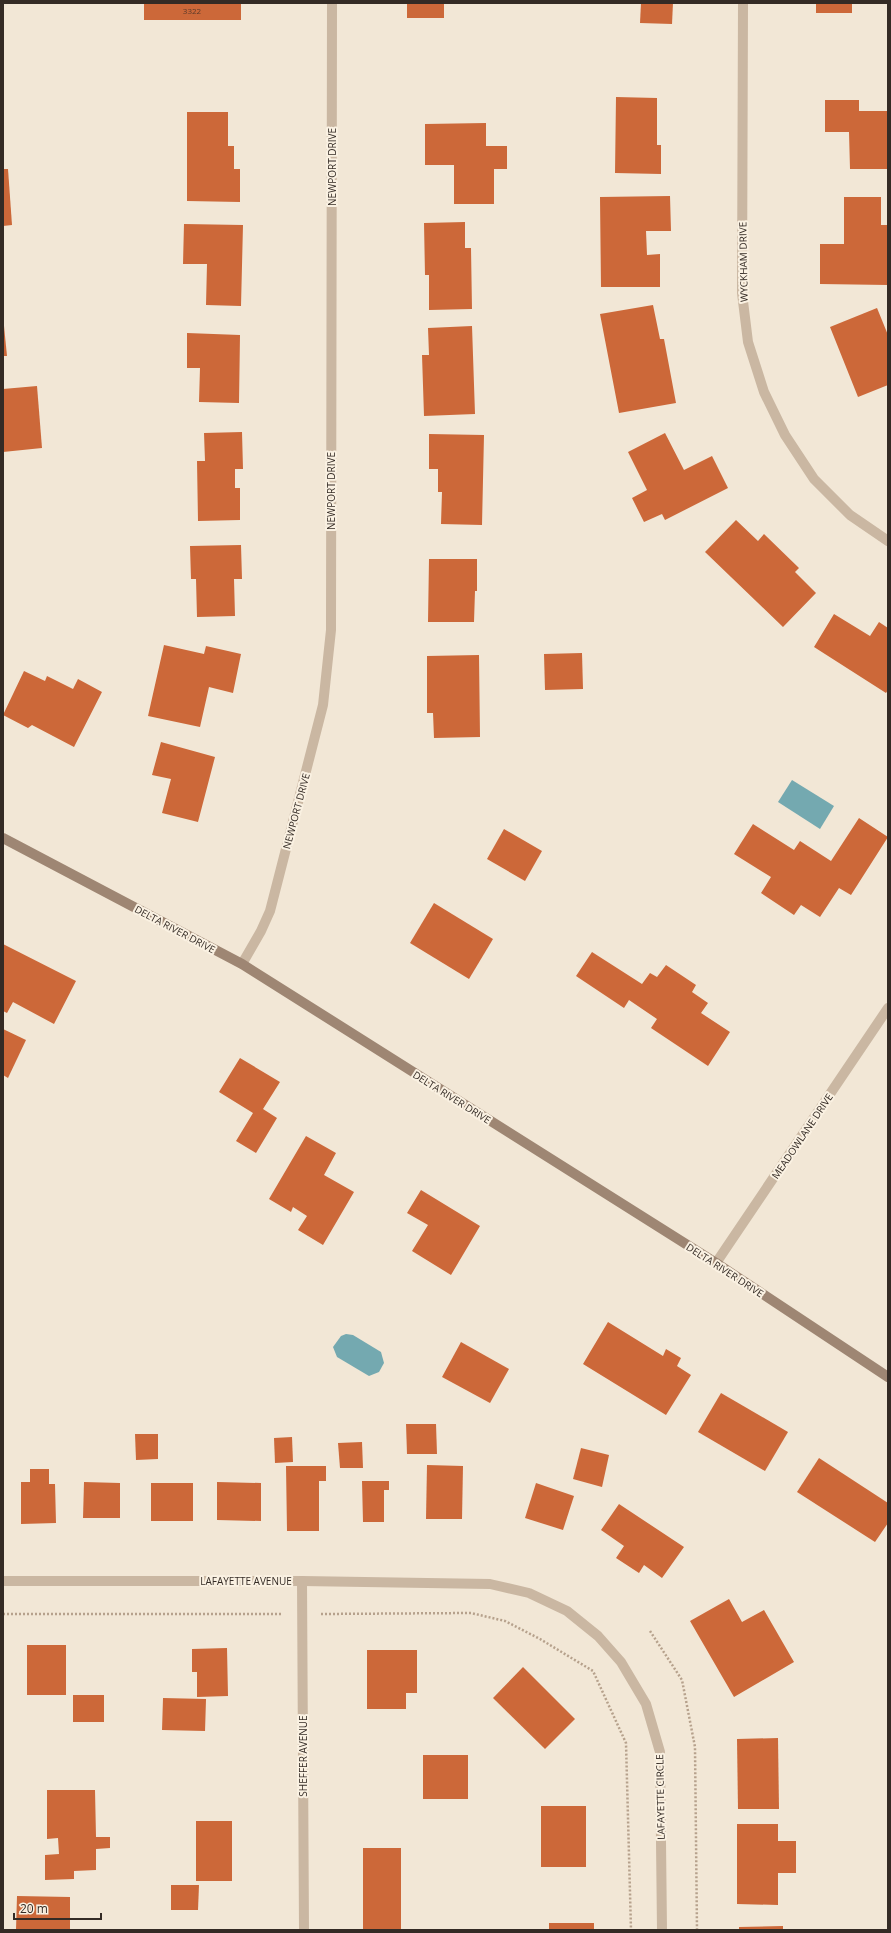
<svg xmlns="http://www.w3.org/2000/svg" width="891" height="1933" viewBox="0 0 891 1933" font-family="'Open Sans',sans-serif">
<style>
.water{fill:#74a9b0}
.building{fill:#cc6839}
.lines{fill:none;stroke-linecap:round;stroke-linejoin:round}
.path{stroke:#b6a18c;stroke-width:2.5;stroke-dasharray:2 2;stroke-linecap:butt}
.street{stroke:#cab7a2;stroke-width:10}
.secondary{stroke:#9e8673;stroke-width:10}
.labels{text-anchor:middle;stroke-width:4;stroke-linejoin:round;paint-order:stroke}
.number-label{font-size:8px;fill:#5a3a2a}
.street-label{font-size:10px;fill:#342b25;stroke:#faf1e2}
</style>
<rect width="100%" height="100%" fill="#f2e7d6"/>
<g class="water">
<path d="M792,780L834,806L820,829L778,802Z"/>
<path d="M346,1334L353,1335L381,1352L384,1363L379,1372L369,1376L337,1357L333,1347L341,1336Z"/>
</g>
<g class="building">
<rect x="144" y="3" width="97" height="17"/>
<rect x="407" y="3" width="37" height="15"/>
<path d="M641,3H673L672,24L640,23Z"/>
<rect x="816" y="3" width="36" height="10"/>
<path d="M616,97L657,98V145H661V174L615,173Z"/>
<path d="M825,100H859V111H888V169H850L849,132H825Z"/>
<path d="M187,112H228V146H234V169H240V202L187,201Z"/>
<path d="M486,123V146H507V169H494V204H454V165H425V124Z"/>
<path d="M3,169H8L12,225L3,226Z"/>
<path d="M670,196L671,231H646L647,255L660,254V287H601L600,197Z"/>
<path d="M844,197H881V225H888V285L820,284V244H844Z"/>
<path d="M465,222V248H471L472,309L429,310V275H425L424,223Z"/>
<path d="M184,224L243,225L241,306L206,305L207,264H183Z"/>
<path d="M653,305L660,339H664L676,403L619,413L600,314Z"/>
<path d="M877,308L888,335V385L858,397L830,327Z"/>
<path d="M3,316L7,356H3Z"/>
<path d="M472,326L475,414L424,416L422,355H429L428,328Z"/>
<path d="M187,333L240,335L239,403L199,402L200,368H187Z"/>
<path d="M37,386L42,448L3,452V389Z"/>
<path d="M242,432L243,469H235V488H240V520L198,521L197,461H205L204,433Z"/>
<path d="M665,433L684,470L712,456L728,488L665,520L662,514L644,522L632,498L647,490L628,452Z"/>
<path d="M429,434L484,435L482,525L441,524L442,492H438V469H429Z"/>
<path d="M736,520L758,541L764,534L799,568L795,572L816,593L783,627L705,552Z"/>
<path d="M241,545L242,579H234L235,616L197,617L196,579H191L190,546Z"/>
<path d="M429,559H477V591H475L474,622H428Z"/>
<path d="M834,614L870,636L879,622L888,628V690L886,693L814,647Z"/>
<path d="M164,645L204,654L206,646L241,654L233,693L209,687L200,727L148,716Z"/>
<path d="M582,653L583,689L545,690L544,654Z"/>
<path d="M479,655L480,737L434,738L433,713H427V656Z"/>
<path d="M24,671L45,681L47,676L73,689L78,679L102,692L74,747L32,725L28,728L3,715Z"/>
<path d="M161,742L215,757L198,822L162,813L171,779L152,775Z"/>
<path d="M859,818L888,837L851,895L839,888L820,917L801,905L794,915L761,893L771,877L734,854L753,824L794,850L800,841L831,861Z"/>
<path d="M504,829L542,851L525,881L487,859Z"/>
<path d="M434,903L493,939L469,979L410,943Z"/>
<path d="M3,944L76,981L54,1024L13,1002L7,1013L3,1011Z"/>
<path d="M592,952L642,984L650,973L657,977L666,965L696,985L692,992L708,1003L701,1013L730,1032L708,1066L651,1028L657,1019L629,1000L624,1008L576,976Z"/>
<path d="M3,1029L26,1040L8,1078L3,1075Z"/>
<path d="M240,1058L280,1082L263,1109L277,1118L256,1153L236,1141L253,1113L219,1092Z"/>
<path d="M306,1136L336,1153L324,1175L354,1192L323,1245L298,1230L307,1216L293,1207L291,1212L269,1199Z"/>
<path d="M421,1190L480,1226L451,1275L412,1251L428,1225L407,1213Z"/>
<path d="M608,1322L663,1356L666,1349L681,1358L677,1366L691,1375L666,1415L583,1364Z"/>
<path d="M461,1342L509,1369L490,1403L442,1377Z"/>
<path d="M721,1393L788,1432L765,1471L698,1432Z"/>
<path d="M406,1424H436L437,1454H407Z"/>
<path d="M135,1434H158V1459L136,1460Z"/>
<path d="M292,1437L293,1462L275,1463L274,1438Z"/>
<path d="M362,1442L363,1468H340L338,1443Z"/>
<path d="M581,1448L609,1455L602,1487L573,1479Z"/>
<path d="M819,1458L888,1503V1523L875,1542L797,1492Z"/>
<path d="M427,1465L463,1466L462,1519H426Z"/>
<path d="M286,1466H326V1481H319V1531H287Z"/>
<path d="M30,1469H49V1484H55L56,1523L21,1524V1482H30Z"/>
<path d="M362,1481H389V1490H384V1522H363Z"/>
<path d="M84,1482L120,1483V1518H83Z"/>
<path d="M217,1482L261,1483V1521L217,1520Z"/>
<rect x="151" y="1483" width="42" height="38"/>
<path d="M536,1483L574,1496L563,1530L525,1518Z"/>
<path d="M619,1504L684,1547L662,1578L644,1565L639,1573L616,1558L624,1546L601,1530Z"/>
<path d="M729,1599L742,1622L764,1610L794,1662L734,1697L690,1621Z"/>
<rect x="27" y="1645" width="39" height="50"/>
<path d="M227,1648L228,1696L197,1697V1672H192V1649Z"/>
<path d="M367,1650H417V1693H406V1709H367Z"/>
<path d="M523,1667L575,1719L545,1749L493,1698Z"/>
<rect x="73" y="1695" width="31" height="27"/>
<path d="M163,1698L206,1699L205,1731L162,1730Z"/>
<path d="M778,1738L779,1809H738L737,1739Z"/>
<rect x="423" y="1755" width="45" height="44"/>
<path d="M47,1790H95L96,1837H110V1848L96,1849V1870L74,1871V1879L45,1880V1855L59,1854L58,1838L47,1839Z"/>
<rect x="541" y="1806" width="45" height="61"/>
<rect x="196" y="1821" width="36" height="60"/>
<path d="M737,1824H778V1841H796V1873H778V1905L737,1904Z"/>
<rect x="363" y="1848" width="38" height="82"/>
<path d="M171,1885H199L198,1910H171Z"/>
<path d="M17,1896L70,1897V1930H16Z"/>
<rect x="549" y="1923" width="45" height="7"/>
<path d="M783,1926V1930H739V1927Z"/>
</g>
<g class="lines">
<g class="path">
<path d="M3,1614H282"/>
<path d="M321,1614L471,1613L505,1621L540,1639L593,1671L626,1743L631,1930"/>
<path d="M650,1631L682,1680L695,1747L697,1930"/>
</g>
<g class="street">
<path d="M743,3L742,293L748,342L764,392L785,435L814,479L850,515L888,541"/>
<path d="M242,964L261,931L270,911L323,705L331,630L332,3"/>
<path d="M716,1263L888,1008"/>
<path d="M3,1581H302L490,1584L529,1593L567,1611L598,1636L621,1662L646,1704L660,1752L662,1930"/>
<path d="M302,1581L304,1930"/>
</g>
<path class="secondary" d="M3,838L242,964L716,1263L888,1377"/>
</g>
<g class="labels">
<g class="number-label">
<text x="192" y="14">3322</text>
</g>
<g class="street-label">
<text transform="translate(332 167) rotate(-90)" y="4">NEWPORT DRIVE</text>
<text transform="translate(743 262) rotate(-91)" y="4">WYCKHAM DRIVE</text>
<text transform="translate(331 491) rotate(-90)" y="4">NEWPORT DRIVE</text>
<text transform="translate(296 811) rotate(-75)" y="4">NEWPORT DRIVE</text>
<text transform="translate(175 929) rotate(28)" y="4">DELTA RIVER DRIVE</text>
<text transform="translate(452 1097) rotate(32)" y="4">DELTA RIVER DRIVE</text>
<text transform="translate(802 1136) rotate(-56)" y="4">MEADOWLANE DRIVE</text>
<text transform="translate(725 1270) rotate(33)" y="4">DELTA RIVER DRIVE</text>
<text x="246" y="1585">LAFAYETTE AVENUE</text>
<text transform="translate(303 1756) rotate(-90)" y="4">SHEFFER AVENUE</text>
<text transform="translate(660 1797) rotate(-91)" y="4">LAFAYETTE CIRCLE</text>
</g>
</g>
<rect width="891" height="1933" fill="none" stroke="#342b25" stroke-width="8"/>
<path d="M14 1913v6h87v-6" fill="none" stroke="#342b25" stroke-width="2"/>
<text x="20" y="1913" font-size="12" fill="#342b25" stroke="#faf1e2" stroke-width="3" paint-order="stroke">20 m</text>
</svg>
